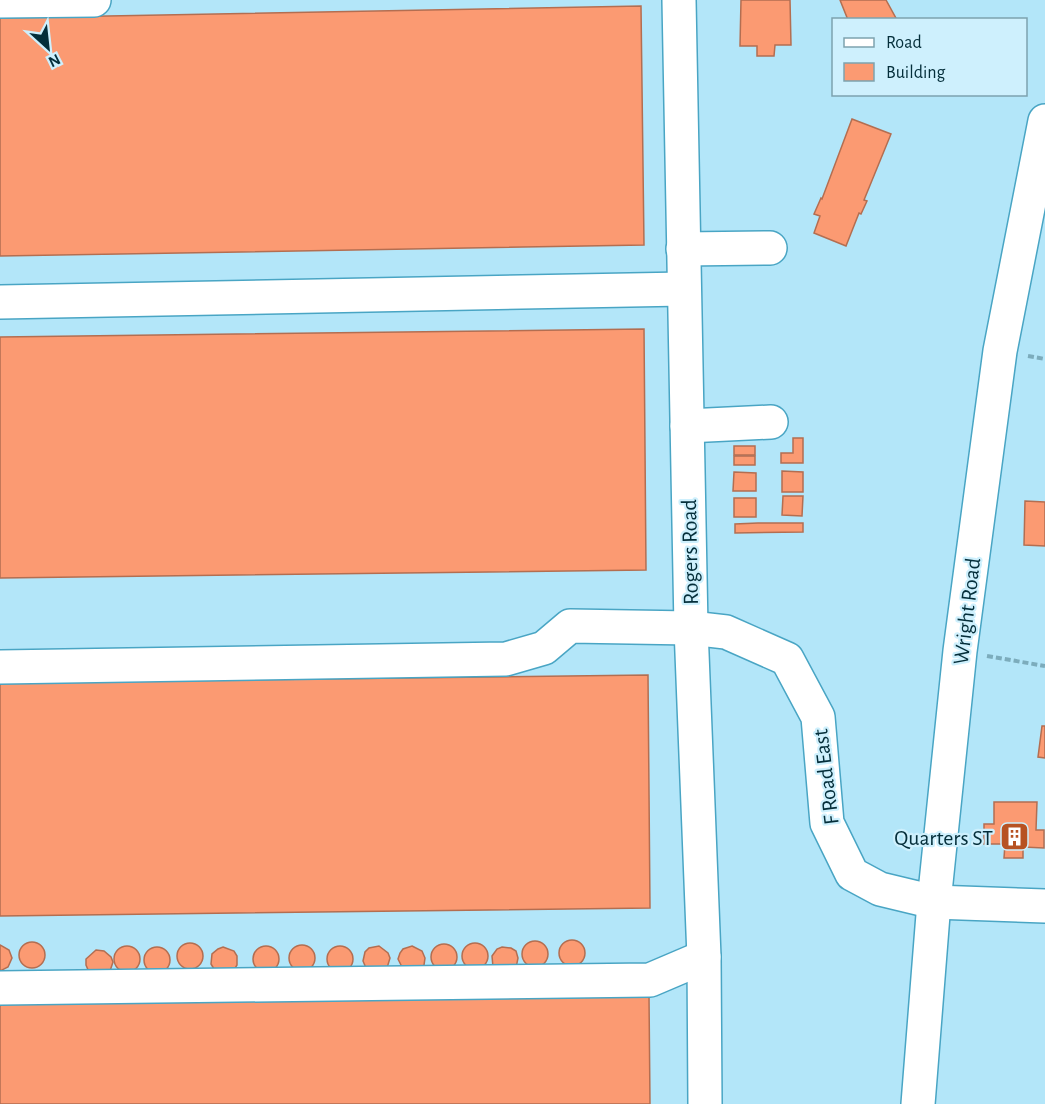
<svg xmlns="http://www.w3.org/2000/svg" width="1045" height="1104" viewBox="0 0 1045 1104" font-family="'Alegreya Sans',sans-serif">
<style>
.building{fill:#fb9a72;stroke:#b36e51;stroke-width:1.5}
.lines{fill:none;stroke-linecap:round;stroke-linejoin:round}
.minor-casing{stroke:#49a5c4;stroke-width:36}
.path{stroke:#7cacbc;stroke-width:4;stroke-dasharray:6 3;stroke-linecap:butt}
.minor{stroke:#fff;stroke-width:33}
.labels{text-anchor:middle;stroke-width:4.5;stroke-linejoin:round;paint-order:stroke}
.street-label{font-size:22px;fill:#042e3a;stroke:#cef0fd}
.poi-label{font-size:22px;fill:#042e3a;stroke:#cef0fd;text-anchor:end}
</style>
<rect width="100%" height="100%" fill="#b3e6f9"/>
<g class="building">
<path d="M741,0H790L791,45H775L774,56H757V46H740Z"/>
<path d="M840,0H886L897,20H848Z"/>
<path d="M641,6L644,245L0,256V18Z"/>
<path d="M852,119L891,134L864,200L867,201L861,214L859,213L846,246L814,233L820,216L814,214L821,198L822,199Z"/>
<path d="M644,329L646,570L0,578V337Z"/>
<path d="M793,438H803V463H781V453H793Z"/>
<rect x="734" y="446" width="21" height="9"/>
<rect x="734" y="456" width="21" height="9"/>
<path d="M782,471L803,472V492H782Z"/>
<path d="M734,472L756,473V491H733Z"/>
<path d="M783,496H803L802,516L782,515Z"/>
<rect x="734" y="498" width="22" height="19"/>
<path d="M1025,501L1045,502V546L1024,545Z"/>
<path d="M758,523H803V532L735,533V524Z"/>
<path d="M648,675L650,908L0,916V683Z"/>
<path d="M1042,726H1045V758L1038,757Z"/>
<path d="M994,802H1037L1036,830H1044V848L1023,847V858H1004L1005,844H984V824H994Z"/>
<circle cx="572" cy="953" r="13"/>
<circle cx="535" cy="954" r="13"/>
<circle cx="32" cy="955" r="13"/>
<circle cx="190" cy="956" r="13"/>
<circle cx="475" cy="956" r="13"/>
<circle cx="444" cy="957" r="13"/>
<path d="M0,945L9,950L12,958L8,967L0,971Z"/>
<circle cx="302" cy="958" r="13"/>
<circle cx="127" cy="959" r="13"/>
<circle cx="266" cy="959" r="13"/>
<path d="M379,946L388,953L390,958L387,968H366L363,961L365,952L369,948Z"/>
<path d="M412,946L422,951L425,958L424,965L422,969H403L398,959L400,953L403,949Z"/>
<circle cx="340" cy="959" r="13"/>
<circle cx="157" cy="960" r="13"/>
<path d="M223,947L234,951L237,956V965L234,970L214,969L211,964L212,954L218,949Z"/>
<path d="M502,947L511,948L516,951L518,958L516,968L493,967L492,956L497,949Z"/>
<path d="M96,950L104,951L111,957L113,962L110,971L89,972L86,965V959Z"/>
<path d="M649,995L650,1104H0V1002Z"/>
</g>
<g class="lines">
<defs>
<g id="minor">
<path d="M679,0L691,628L704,957L705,1104"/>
<path d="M0,1L94,0"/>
<path d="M683,249L770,248"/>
<path d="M0,302L684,289"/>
<path d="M687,426L771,422"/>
<path d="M0,667L506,659L544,648L570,626L691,628L726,632L787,659L818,717L827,823L852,874L880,889L934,902L1045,906"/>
<path d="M0,988L650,980L704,957"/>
<path d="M918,1104L934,902L960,651L1000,351L1045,121"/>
</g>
</defs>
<use href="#minor" class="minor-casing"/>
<g class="path">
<path d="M1028,356L1045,359"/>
<path d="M987,656L1045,666"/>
</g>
<use href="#minor" class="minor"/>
</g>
<defs>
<symbol id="building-square" viewBox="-11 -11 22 22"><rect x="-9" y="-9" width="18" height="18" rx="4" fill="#b75222" stroke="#cef0fd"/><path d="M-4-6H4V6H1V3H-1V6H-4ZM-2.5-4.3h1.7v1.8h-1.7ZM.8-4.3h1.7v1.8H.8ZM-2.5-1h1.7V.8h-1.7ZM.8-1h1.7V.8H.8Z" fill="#fff"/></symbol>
</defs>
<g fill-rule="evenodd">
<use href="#building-square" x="998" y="820" width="33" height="33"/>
</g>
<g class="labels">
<g class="street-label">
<text transform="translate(689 552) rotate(-91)" y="8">Rogers Road</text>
<text transform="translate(966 611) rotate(-83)" y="8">Wright Road</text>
<text transform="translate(825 777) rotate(-97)" y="8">F Road East</text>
</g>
<g class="poi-label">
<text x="993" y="845">Quarters ST</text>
</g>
</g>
<rect x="832" y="18" width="195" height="78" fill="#cef0fd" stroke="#7da2af" stroke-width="1.5"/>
<rect x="844" y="38" width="30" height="9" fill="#ffffff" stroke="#7da2af" stroke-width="1.5"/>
<text x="886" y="48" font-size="18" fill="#042e3a">Road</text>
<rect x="844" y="63" width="30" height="18" fill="#fb9a72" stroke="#7da2af" stroke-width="1.5"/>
<text x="886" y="78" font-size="18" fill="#042e3a">Building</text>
<g transform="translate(48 48) rotate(153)" stroke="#cef0fd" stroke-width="4.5" paint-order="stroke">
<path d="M0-4.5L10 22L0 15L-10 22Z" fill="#042e3a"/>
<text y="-9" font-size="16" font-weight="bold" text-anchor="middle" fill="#042e3a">N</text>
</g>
</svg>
